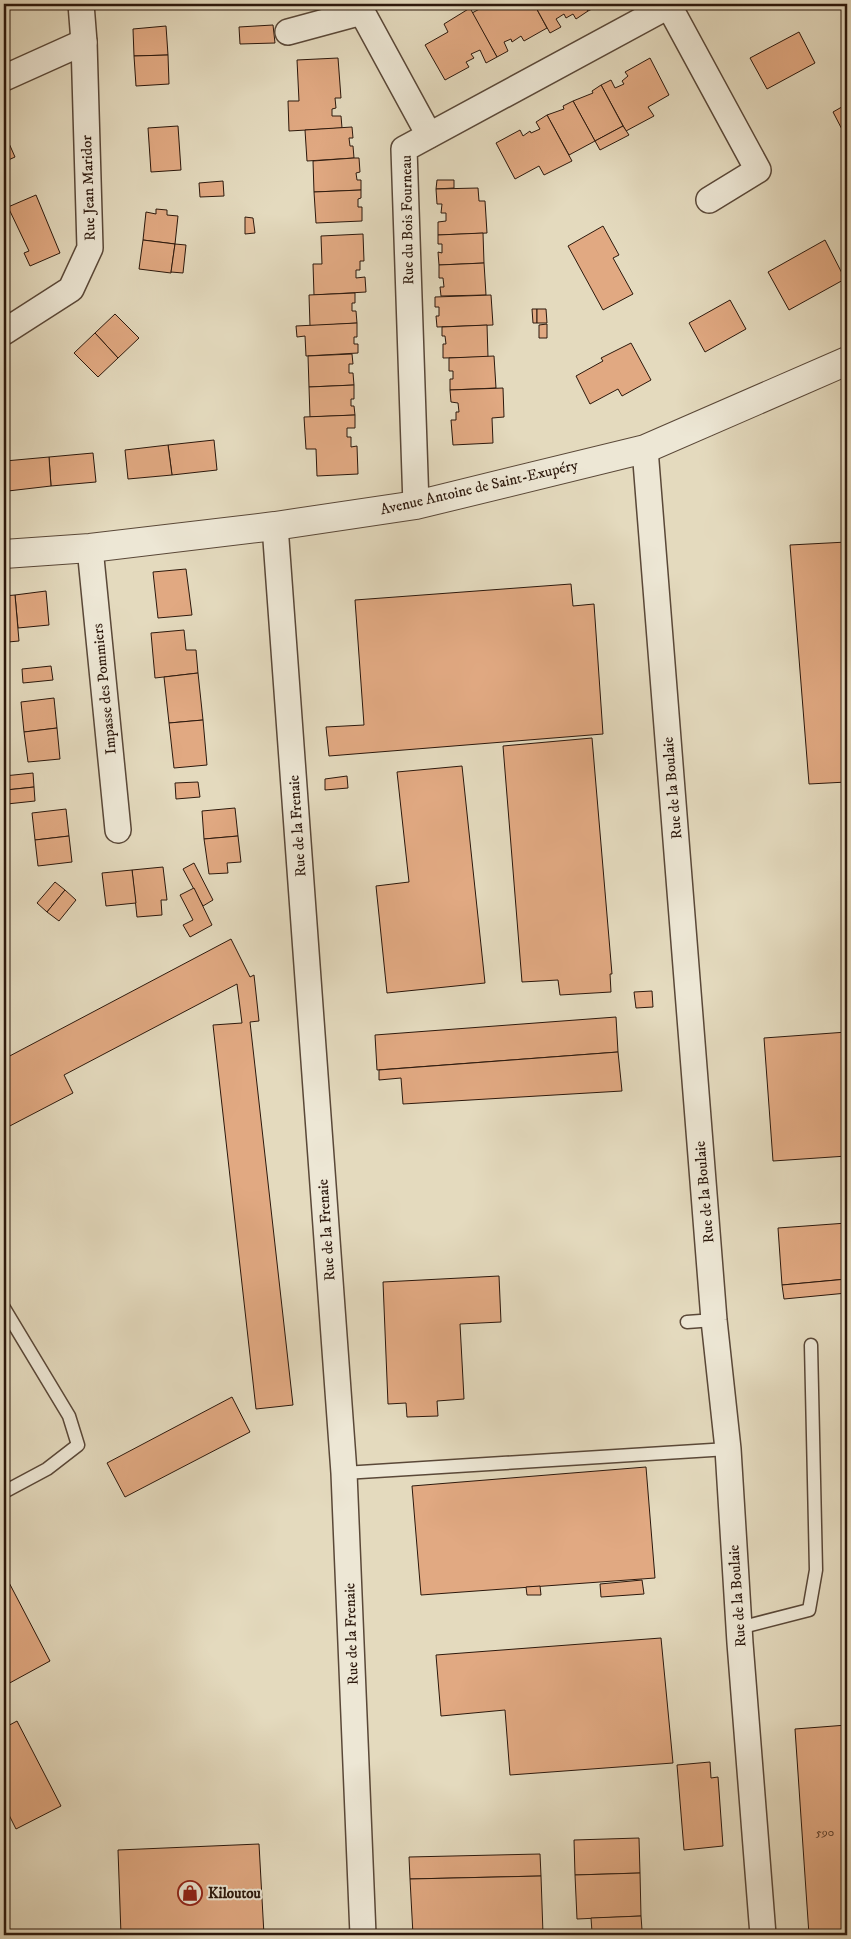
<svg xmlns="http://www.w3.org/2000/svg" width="851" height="1939" viewBox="0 0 851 1939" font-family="'IM FELL DW Pica',serif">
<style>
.building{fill:#e1a982;stroke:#2c180c}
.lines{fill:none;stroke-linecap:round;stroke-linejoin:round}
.service-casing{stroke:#5a4838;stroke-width:15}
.minor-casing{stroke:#5a4838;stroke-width:28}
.tertiary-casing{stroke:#5a4838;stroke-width:30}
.service{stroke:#ede7d5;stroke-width:12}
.minor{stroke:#ede7d5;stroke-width:25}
.tertiary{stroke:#ede7d5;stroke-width:28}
.labels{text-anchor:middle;stroke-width:4;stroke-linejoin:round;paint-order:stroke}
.number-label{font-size:12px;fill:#593c2a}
.street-label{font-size:15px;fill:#2c180c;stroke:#ede7d5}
.poi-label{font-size:15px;font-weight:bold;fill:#2c180c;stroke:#ede7d5;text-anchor:start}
</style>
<rect width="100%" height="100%" fill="#e4dabe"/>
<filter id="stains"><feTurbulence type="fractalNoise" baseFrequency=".004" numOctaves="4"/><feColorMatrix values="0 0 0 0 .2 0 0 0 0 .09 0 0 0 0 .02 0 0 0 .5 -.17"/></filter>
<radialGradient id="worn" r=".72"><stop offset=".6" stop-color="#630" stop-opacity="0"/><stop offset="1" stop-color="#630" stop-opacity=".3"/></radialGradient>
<g class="building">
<path d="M489,4H503L504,6L508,4H534L547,28L524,41L521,36L512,42L511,39L504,42L508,51L497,57L472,13Z"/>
<path d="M534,4H584L588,11L576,19L573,14L566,18L564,14L556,19L561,27L550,33Z"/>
<path d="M584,4H599L600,5L588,11Z"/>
<path d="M470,8L497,57L486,63L480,50L471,54L474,58L466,62L469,67L445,80L425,45L448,32L444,24Z"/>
<path d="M273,25L275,43L240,44L239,27Z"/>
<path d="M166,26L168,55L134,56L133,29Z"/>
<path d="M799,32L815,63L767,89L750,58Z"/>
<path d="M168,55L169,84L136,86L134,56Z"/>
<path d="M338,58L341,98H335L336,108L332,109V116H341L342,128L289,131L288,101H299L297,60Z"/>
<path d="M650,58L669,95L648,107L654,116L626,131L601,85L611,80L615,88L624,84L622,81L628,76L625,72Z"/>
<path d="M601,85L623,126L595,141L573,101L593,93L592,91Z"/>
<path d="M573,101L595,141L569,155L547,115L564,109L563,106Z"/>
<path d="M847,104V139L833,112Z"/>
<path d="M547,115L572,161L544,175L539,166L515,179L496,143L520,130L523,136L530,131L531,133L540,129L536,122Z"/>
<path d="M178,126L181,170L151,172L148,128Z"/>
<path d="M623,126L629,135L600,150L595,141Z"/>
<path d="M352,127L353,138H349L350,146H353L354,158L307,161L305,130Z"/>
<path d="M4,132L15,157L4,162Z"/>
<path d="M354,158H359L360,172L356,173L357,180H361V190L314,192L313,161Z"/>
<path d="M437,180H454V188L436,189Z"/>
<path d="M223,181L224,196L200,197L199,183Z"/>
<path d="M478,188L479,201H485L487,233L438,235V222L446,221V213H441L442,204H437L436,189Z"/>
<path d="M361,190V198L358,199V207H362V221L316,223L314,192Z"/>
<path d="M36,195L60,253L30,266L24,253L29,251L8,207Z"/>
<path d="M156,209L167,210V215L178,216L175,244L143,240L146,212L156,214Z"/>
<path d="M245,217L253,218L255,233L245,234Z"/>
<path d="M603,226L619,255L613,258L633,294L603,310L568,246Z"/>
<path d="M483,233L484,263L439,265L438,252L442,253V244H438V235Z"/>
<path d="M363,234L364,261H360V270H356V278L365,277L366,292L314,295L313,264H322L321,236Z"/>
<path d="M143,240L175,244L171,273L139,269Z"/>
<path d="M825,240L845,279L789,310L768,272Z"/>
<path d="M175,244L186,245L183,273L171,272Z"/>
<path d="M484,263L486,295L441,296L440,287H444L443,278H439V265Z"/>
<path d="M355,293V303H352V311H356L357,323L310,326L309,295Z"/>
<path d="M491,295L493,325L437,327L436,316H439V307H435V297Z"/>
<path d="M730,300L746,329L705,352L689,323Z"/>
<path d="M532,309H537V323H533Z"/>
<path d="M537,309H546L547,323H537Z"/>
<path d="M115,314L139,338L118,358L95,333Z"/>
<path d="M357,323V337H354V344H358V353L306,356L305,336L297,337L296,326Z"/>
<path d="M547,324V338H539V325Z"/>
<path d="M487,325L488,357L443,358V344H446L445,336H442V327Z"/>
<path d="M95,333L118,358L98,377L74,353Z"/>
<path d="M631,343L651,380L622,396L618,389L590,404L576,376L603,361L601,358Z"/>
<path d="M352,354L353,364H349V373H353L354,385L309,387L308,356Z"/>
<path d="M494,356L496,388L450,390V379H453V371H449V358Z"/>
<path d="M354,385V399H351V406H354L355,415L310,417L309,387Z"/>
<path d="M503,388L504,417L492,418L493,443L453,445L451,420H456V412H459L458,403L451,402L450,390Z"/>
<path d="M355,415V428H347V437H351V447L357,446L358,474L317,476L316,449H306L304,417Z"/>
<path d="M214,440L217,470L172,475L168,445Z"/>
<path d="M168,445L172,475L128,479L125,450Z"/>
<path d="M93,453L96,482L51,486L49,457Z"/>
<path d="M49,457L51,486L8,491L5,461Z"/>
<path d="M847,542V782L809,784L790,545Z"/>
<path d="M186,569L192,615L158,618L153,572Z"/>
<path d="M571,584L573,606L594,604L603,734L329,756L326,727L364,725L355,600Z"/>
<path d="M46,591L49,625L18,628L15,595Z"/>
<path d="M15,595L19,641L8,642L7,629L4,630V596Z"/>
<path d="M184,630L186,650H196L198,673L155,678L151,633Z"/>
<path d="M51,666L53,680L23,683L22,669Z"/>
<path d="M198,673L203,720L169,723L164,677Z"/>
<path d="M54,698L57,728L24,732L21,702Z"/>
<path d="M203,720L207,765L174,768L169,723Z"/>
<path d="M57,728L60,759L28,762L24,732Z"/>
<path d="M592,738L612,974H610L611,992L560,995L558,980L522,982L503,746Z"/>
<path d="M462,766L485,983L387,993L376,886L409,882L397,772Z"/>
<path d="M33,773L34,787L6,790L4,776Z"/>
<path d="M347,776L348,788L325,790V779Z"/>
<path d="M198,782L200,797L176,799L175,783Z"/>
<path d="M34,787L35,801L7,804L6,790Z"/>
<path d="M235,808L238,836L204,839L202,811Z"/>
<path d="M66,809L69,836L35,840L32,813Z"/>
<path d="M69,836L72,862L38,866L35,840Z"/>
<path d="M238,836L241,862L227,863L228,873L209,874L204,839Z"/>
<path d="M194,863L213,900L203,906L183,869Z"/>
<path d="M163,867L167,900H161L162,915L137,917L132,870Z"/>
<path d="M132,870L136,903L106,906L102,873Z"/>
<path d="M55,882L65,890L47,912L37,903Z"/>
<path d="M194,888L212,925L190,937L183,925L193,920L180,895Z"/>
<path d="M65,890L76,900L59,921L47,912Z"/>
<path d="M231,939L250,977L254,975L259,1021L250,1022L293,1405L256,1409L213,1025L242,1023L237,984L64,1075L73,1093L4,1129V1059Z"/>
<path d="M845,954H847V986Z"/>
<path d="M652,991L653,1007L636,1008L634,992Z"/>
<path d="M616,1017L618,1052L377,1070L375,1035Z"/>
<path d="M847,1032V1156L773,1161L764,1038Z"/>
<path d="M618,1052L622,1091L403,1104L401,1078L379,1080V1070Z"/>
<path d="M847,1223V1279L782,1285L778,1228Z"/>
<path d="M499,1276L501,1322L460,1324L464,1399L437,1401L438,1416L407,1417L406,1403L388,1404L383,1282Z"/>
<path d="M847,1279V1293L784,1299L782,1285Z"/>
<path d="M232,1397L250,1432L125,1497L107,1463Z"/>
<path d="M646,1467L655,1578L421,1595L412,1486Z"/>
<path d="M4,1573L50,1661L6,1685L4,1681Z"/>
<path d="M642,1580L644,1594L601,1597L600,1584Z"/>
<path d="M540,1586L541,1595H527L526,1587Z"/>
<path d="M661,1638L673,1763L510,1775L505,1710L441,1716L436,1655Z"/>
<path d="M17,1721L61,1806L16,1829L4,1805V1728Z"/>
<path d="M847,1725V1935H809L795,1729Z"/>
<path d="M710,1762L711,1778L718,1777L723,1846L684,1850L677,1765Z"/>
<path d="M639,1838L640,1873L575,1875L574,1840Z"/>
<path d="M259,1844L264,1935H121L118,1850Z"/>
<path d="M540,1854L541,1876L410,1879L409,1857Z"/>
<path d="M640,1873L641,1916L577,1919L575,1875Z"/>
<path d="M541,1876L543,1934L413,1935L410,1879Z"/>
<path d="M641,1916L642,1930L592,1932L591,1918Z"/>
</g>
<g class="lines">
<defs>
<g id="service">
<path d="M4,1308L69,1416L78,1445L47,1469L4,1492"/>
<path d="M687,1322L714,1320"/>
<path d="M344,1473L728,1449"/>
<path d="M739,1628L809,1610L816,1570L811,1345"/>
</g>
<g id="minor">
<path d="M669,6L758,170L709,200"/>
<path d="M288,32L362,12L429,135"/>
<path d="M4,78L84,42"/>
<path d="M4,332L71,289L90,248L84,42L81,4"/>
<path d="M645,449L714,1320L728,1449L740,1643L763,1935"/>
<path d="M416,505L404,149L672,4"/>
<path d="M275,526L344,1473L363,1935"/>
<path d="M90,548L118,830"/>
</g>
<path id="tertiary" d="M4,554L90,548L275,526L416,505L645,449L847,361"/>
</defs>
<use href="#service" class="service-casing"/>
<use href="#minor" class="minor-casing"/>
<use href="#tertiary" class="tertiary-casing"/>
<use href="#service" class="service"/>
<use href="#minor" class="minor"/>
<use href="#tertiary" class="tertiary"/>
</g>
<defs>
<symbol id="shop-ring" viewBox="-11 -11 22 22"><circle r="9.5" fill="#ede7d5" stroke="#8f2418" stroke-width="1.5"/><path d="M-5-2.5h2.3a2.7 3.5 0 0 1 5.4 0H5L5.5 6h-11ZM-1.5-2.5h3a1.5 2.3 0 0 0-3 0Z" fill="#8f2418"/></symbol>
</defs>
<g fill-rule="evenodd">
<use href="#shop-ring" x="176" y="1879" width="28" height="28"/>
</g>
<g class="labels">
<g class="number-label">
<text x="825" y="1836">590</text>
</g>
<g class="street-label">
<text transform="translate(88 188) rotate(-92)" y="5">Rue Jean Maridor</text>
<text transform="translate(407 220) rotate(-91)" y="5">Rue du Bois Fourneau</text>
<text transform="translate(479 487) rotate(-13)" y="5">Avenue Antoine de Saint-Exupéry</text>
<text transform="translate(104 689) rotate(-96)" y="5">Impasse des Pommiers</text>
<text transform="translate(672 788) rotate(-95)" y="5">Rue de la Boulaie</text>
<text transform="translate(297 826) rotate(-94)" y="5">Rue de la Frenaie</text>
<text transform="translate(704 1192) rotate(-95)" y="5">Rue de la Boulaie</text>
<text transform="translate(326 1230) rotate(-94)" y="5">Rue de la Frenaie</text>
<text transform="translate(737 1596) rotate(-94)" y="5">Rue de la Boulaie</text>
<text transform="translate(351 1634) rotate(-92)" y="5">Rue de la Frenaie</text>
</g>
<g class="poi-label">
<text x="208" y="1898">Kiloutou</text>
</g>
</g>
<rect width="851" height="1939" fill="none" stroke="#e4dabe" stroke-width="20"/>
<rect x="5" y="5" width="841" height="1929" fill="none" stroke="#2c180c" stroke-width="2.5"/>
<rect x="10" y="10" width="831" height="1919" fill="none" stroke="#2c180c"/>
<rect width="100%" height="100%" filter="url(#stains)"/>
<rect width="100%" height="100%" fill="url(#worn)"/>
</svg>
